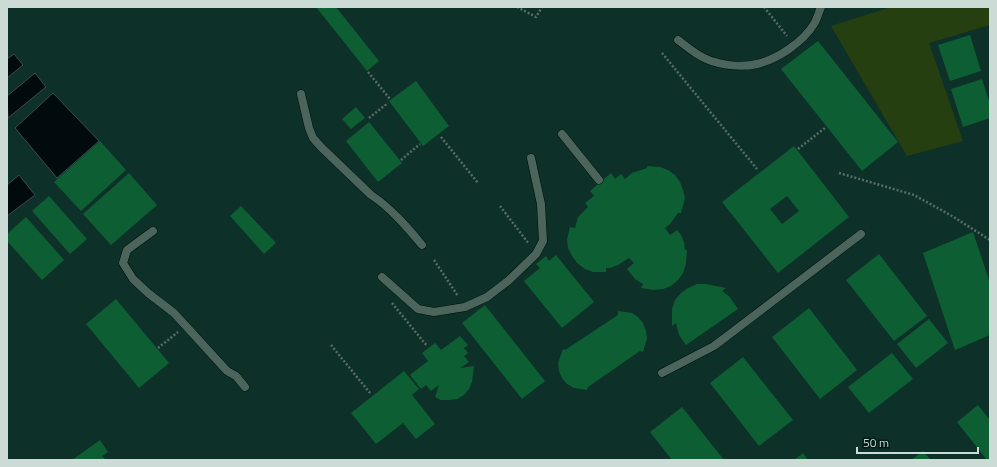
<svg xmlns="http://www.w3.org/2000/svg" width="997" height="467" viewBox="0 0 997 467" font-family="'Titillium Web',sans-serif">
<style>
.built{fill:#0d3028}
.green{fill:#253f11}
.water{fill:#010a0d;stroke:#3e494a}
.building{fill:#0d5e33;fill-rule:evenodd}
.lines{fill:none;stroke-linecap:round;stroke-linejoin:round}
.service-casing{stroke:#000e08;stroke-width:9}
.path{stroke:#586d67;stroke-width:2.5;stroke-dasharray:2 2;stroke-linecap:butt}
.service{stroke:#4b655d;stroke-width:8}
</style>
<rect width="100%" height="100%" fill="#0c251e"/>
<rect class="built" x="7" y="7" width="983" height="453"/>
<path class="green" d="M891,7H990V25L929,43L963,141L907,156L831,26Z"/>
<g class="water">
<path d="M14,54L23,65L7,78V59Z"/>
<path d="M35,73L46,87L8,118L7,96Z"/>
<path d="M53,93L99,141L57,178L15,128Z"/>
<path d="M19,175L35,195L7,216V185Z"/>
</g>
<g class="building">
<path d="M316,7H336L379,61L367,71Z"/>
<path d="M970,35L981,71L950,81L938,45Z"/>
<path d="M818,41L898,142L862,171L781,69Z"/>
<path d="M982,79L990,104V118L963,127L951,89Z"/>
<path d="M416,81L449,126L423,146L389,101Z"/>
<path d="M356,107L365,118L351,129L342,119Z"/>
<path d="M369,122L402,163L378,182L346,141Z"/>
<path d="M100,141L126,170L81,211L54,182Z"/>
<path d="M794,146L849,217L778,273L722,202ZM787,196L799,211L782,224L770,209Z"/>
<path d="M647,166L660,167L668,170L675,175L680,182L683,190L685,198L681,213H678L670,224L665,228L670,235L677,230L681,235L684,242L685,250H687L686,264L683,273L678,280L671,286L663,289L654,290L641,288L643,284L635,279L627,269L634,263L629,258L618,265L610,268H606V272H593L585,269L577,263L572,256L568,248L567,239L570,227L575,228L578,217L588,207L585,203L594,196L590,191L611,173L615,179L621,174L625,179L632,173L647,168Z"/>
<path d="M129,173L157,205L111,245L83,214Z"/>
<path d="M49,196L87,239L70,254L32,211Z"/>
<path d="M241,206L276,243L264,254L230,216Z"/>
<path d="M26,217L64,260L42,280L7,241V234Z"/>
<path d="M973,232L990,283V335L955,350L923,253Z"/>
<path d="M879,254L927,316L894,341L846,280Z"/>
<path d="M556,255L594,302L562,328L524,281L540,268L536,264L546,256L549,261Z"/>
<path d="M697,284H706L726,288L722,291L729,296L738,309L686,345L679,335L676,323L672,326V309L675,300L681,293L688,288Z"/>
<path d="M116,299L169,363L139,388L86,324Z"/>
<path d="M485,305L545,381L522,399L462,323Z"/>
<path d="M809,308L857,370L820,399L772,337Z"/>
<path d="M618,311L632,313L638,317L643,323L646,331L647,338L643,352L640,351L588,387L587,390L574,388L567,384L562,378L559,371L558,363L563,349L565,350L618,315Z"/>
<path d="M929,319L948,343L916,368L897,344Z"/>
<path d="M460,336L468,345L464,348L468,353L464,356L469,362L460,368L474,366L472,382L469,389L464,395L457,399L449,400H441L435,397L439,385L431,391L426,385L421,389L410,375L428,361L422,353L435,343L441,350Z"/>
<path d="M892,353L913,379L869,413L848,387Z"/>
<path d="M743,357L793,420L759,446L710,383Z"/>
<path d="M404,371L419,389L412,395L435,424L416,439L403,423L376,444L351,413Z"/>
<path d="M978,405L990,420V460H987L957,422Z"/>
<path d="M682,407L724,460H672L650,432Z"/>
<path d="M100,440L108,452L102,456L106,460H72Z"/>
<path d="M923,451L931,460H911Z"/>
<path d="M803,453L808,460H794Z"/>
</g>
<g class="lines">
<defs>
<g id="service">
<path d="M678,40C689,48 701,59 715,62C727,66 745,67 757,64C778,59 803,42 814,24C817,19 819,12 821,7"/>
<path d="M301,94L309,128L313,138L321,147L371,195C391,208 407,227 422,245"/>
<path d="M562,134L599,180"/>
<path d="M153,231L127,250L123,263L133,279L148,293L174,313L227,371L236,376L245,387"/>
<path d="M382,277L418,309L434,312L465,307L487,297L508,281L536,254L543,241L541,204L531,158"/>
<path d="M662,373L714,346L861,234"/>
</g>
</defs>
<use href="#service" class="service-casing"/>
<g class="path">
<path d="M517,7L536,17L542,7"/>
<path d="M764,7L787,36"/>
<path d="M662,53L757,169"/>
<path d="M368,72L390,99"/>
<path d="M369,118L388,103"/>
<path d="M441,137L478,183"/>
<path d="M798,149L825,128"/>
<path d="M401,160L420,144"/>
<path d="M839,173L914,195L952,216L990,240"/>
<path d="M500,206L529,244"/>
<path d="M434,260L458,296"/>
<path d="M392,303L427,346"/>
<path d="M331,345L370,393"/>
<path d="M158,348L178,332"/>
</g>
<use href="#service" class="service"/>
</g>
<rect width="997" height="467" fill="none" stroke="#cddbd7" stroke-width="16"/>
<path d="M857 447v6h121v-6" fill="none" stroke="#cddbd7" stroke-width="2"/>
<text x="863" y="447" font-size="12" fill="#cddbd7" stroke="#031b15" stroke-width="3" paint-order="stroke">50 m</text>
</svg>
